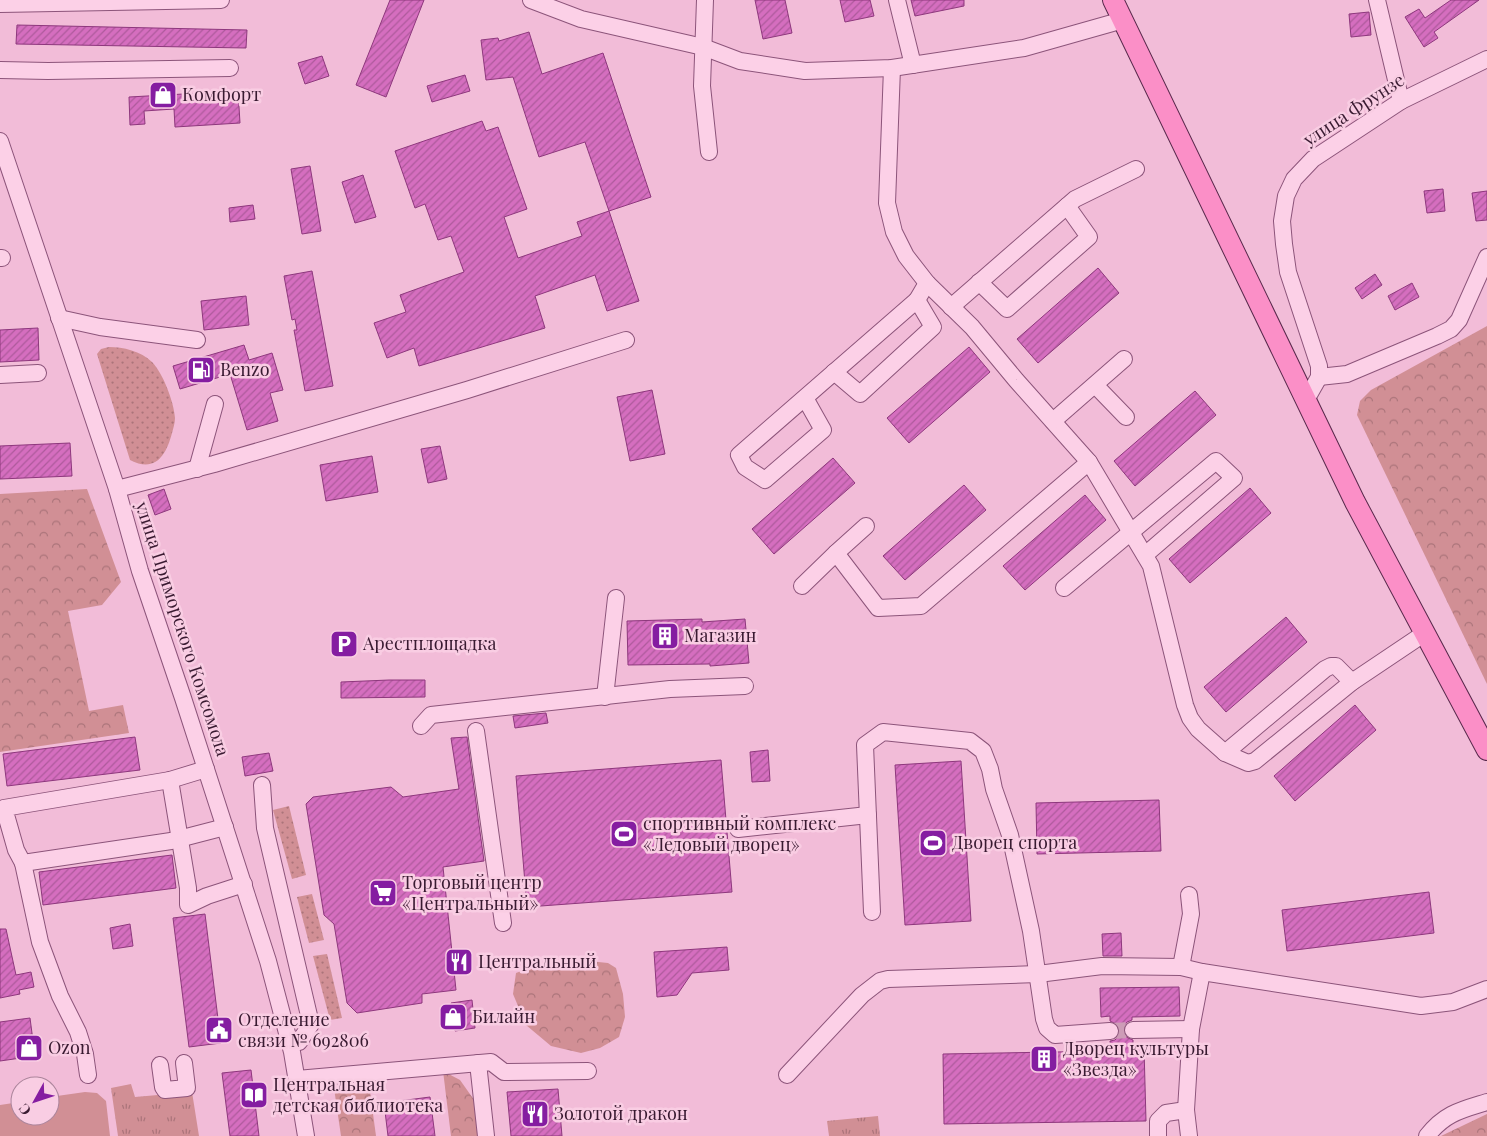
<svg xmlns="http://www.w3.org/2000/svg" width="1487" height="1136" viewBox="0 0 1487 1136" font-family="'Playfair Display',serif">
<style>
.grass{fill:url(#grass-dots)}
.forest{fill:url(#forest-crowns)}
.park{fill:url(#park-tufts)}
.pitch{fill:#d18f95}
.building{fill:url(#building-hatch);stroke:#8e377d}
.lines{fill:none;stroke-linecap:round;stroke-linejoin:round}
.minor-tunnel{stroke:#cd9cb7;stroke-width:16;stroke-dasharray:16 8;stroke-linecap:butt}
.minor-casing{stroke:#8c547a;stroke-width:18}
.major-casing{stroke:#59294c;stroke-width:22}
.minor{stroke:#fcd0e7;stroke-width:16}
.major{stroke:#fb8fc7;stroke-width:20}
.labels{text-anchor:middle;stroke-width:5;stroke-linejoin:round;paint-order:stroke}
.poi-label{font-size:18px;fill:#391a31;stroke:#f9cde3;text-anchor:start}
.street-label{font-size:18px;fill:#391a31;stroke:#f9cde3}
</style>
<defs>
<pattern id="grass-dots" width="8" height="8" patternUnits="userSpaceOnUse" patternTransform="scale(1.25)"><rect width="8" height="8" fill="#d18f95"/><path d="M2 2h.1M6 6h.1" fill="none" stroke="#ab747a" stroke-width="1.8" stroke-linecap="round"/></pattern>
<pattern id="forest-crowns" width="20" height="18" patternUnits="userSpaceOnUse" patternTransform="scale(1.25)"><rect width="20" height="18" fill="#d18f95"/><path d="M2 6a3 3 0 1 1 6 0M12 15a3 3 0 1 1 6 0" fill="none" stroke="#ab747a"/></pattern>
<pattern id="park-tufts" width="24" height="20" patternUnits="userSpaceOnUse" patternTransform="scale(1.25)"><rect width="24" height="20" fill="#d18f95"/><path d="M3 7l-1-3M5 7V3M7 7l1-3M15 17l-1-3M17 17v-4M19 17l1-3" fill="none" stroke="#ab747a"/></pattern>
<pattern id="building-hatch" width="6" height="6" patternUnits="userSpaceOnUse" patternTransform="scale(1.25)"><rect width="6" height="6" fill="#d56ebf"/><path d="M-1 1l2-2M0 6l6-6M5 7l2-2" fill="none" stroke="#ae5a9c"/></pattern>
</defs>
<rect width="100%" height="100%" fill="#f2bcd8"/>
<g class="grass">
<path d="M109,347C123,347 141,351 152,362C163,373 174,402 175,418C175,423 173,429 172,433C166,456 155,473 130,460L97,354L101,349Z"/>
<path d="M289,806L306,875L292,879L273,810Z"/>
<path d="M312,894L324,940L309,943L297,897Z"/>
<path d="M327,954L342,1018L330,1020L313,956Z"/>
</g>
<g class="forest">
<path d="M1487,326V684L1357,415L1360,401L1371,390Z"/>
<path d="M87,489L121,582L102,605L68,611L89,711L123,705L129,733L0,752V494Z"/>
<path d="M579,960L608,963L616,968L623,994L625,1017L619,1037L600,1048L581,1053L551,1046L526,1025L513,994L516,973C538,964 554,961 579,960Z"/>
<path d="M443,1071L460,1080L477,1104L481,1136H451Z"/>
<path d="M369,1084L376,1136H341L334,1088Z"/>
<path d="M1487,1114V1136H1441Z"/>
</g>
<g class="park">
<path d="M131,1084L135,1097L192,1092L199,1136H118L111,1088Z"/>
<path d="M878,1116L880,1136H829L827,1121Z"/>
</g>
<path class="pitch" d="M85,1092L97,1093L106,1101L110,1136H0V1105L20,1102V1116H50V1097Z"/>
<g class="building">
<path d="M390,0H424L386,97L356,85Z"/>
<path d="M755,0H785L792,33L763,39Z"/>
<path d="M840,0H870L874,16L845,22Z"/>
<path d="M911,0H964V6L915,16Z"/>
<path d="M1451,0H1479L1434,32L1438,38L1424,47L1405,17L1419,9L1425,18Z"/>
<path d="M1369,12L1371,35L1351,37L1349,14Z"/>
<path d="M17,25L247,30L246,48L16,44Z"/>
<path d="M529,32L542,74L603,53L651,197L609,211L585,142L539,157L513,77L486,80L481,40L498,38L499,41Z"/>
<path d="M322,56L329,76L305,84L298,63Z"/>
<path d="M465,75L470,91L432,102L427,86Z"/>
<path d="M238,91L240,123L175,127L174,109L144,111L145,124L130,125L129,97Z"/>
<path d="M482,121L486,131L498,127L527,209L504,217L518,258L582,236L577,222L609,211L639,301L607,311L595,275L535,296L545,328L419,366L414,348L387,358L374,323L406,312L400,295L464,272L451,236L438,240L425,204L415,208L395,151Z"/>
<path d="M310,166L321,231L302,234L291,169Z"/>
<path d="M363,175L376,217L355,223L342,182Z"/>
<path d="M1443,189L1445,211L1427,213L1424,191Z"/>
<path d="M1487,191V220L1476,221L1472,193Z"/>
<path d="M253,205L255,219L230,222L229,208Z"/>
<path d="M1098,268L1119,293L1038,363L1017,339Z"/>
<path d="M312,271L333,386L305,391L294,330H297L295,319L292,320L284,276Z"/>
<path d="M1375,274L1382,285L1362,299L1355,288Z"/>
<path d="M1412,283L1419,297L1395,310L1388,296Z"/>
<path d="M246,296L249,325L204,330L201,301Z"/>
<path d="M38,328L39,360L0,362V330Z"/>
<path d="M244,345L249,360L272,353L283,390L270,393L278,421L247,430L230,374L180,389L173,366Z"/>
<path d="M969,347L990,372L909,443L887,418Z"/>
<path d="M652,390L665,454L630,461L617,397Z"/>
<path d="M1195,391L1216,415L1135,486L1114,461Z"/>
<path d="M70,443L72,476L0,479V446Z"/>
<path d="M440,446L447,479L428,483L421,449Z"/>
<path d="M372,456L378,492L326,501L320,465Z"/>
<path d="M833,458L855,483L774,554L752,529Z"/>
<path d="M964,485L986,510L905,580L883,556Z"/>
<path d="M1250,488L1271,513L1190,583L1169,559Z"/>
<path d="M164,489L171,509L155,515L148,495Z"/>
<path d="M1085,495L1106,520L1025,590L1003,566Z"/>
<path d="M1286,617L1307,642L1226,712L1204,687Z"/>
<path d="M702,619V622L745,619L749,663L710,666V664L628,665L627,621Z"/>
<path d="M389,680H425V697L341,698V682Z"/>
<path d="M1355,705L1376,730L1295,801L1274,776Z"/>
<path d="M546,713L548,723L515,728L513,716Z"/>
<path d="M135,737L140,770L7,786L3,754Z"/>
<path d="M467,737L484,861L443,867L456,990L422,994V1003L357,1013L347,1003L334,924L324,915L306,804L313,797L391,787L403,797L459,789L451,738Z"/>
<path d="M768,750L770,781L752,782L750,752Z"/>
<path d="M269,753L273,771L245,776L242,757Z"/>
<path d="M721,760L732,892L527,907L516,776Z"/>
<path d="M961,761L971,921L905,925L895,765Z"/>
<path d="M1159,800L1161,851L1037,854L1036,803Z"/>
<path d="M172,855L176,888L43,905L39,872Z"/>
<path d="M1429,892L1434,933L1287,951L1282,910Z"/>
<path d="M205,914L221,1043L189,1047L173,918Z"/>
<path d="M130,924L133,946L113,949L110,928Z"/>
<path d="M0,929H6L16,975L31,972L34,987L19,990L20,994L0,998Z"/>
<path d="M1121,933L1122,956H1103L1102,934Z"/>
<path d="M727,947L729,970L692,973L677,995L657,997L654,952Z"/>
<path d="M1179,987L1180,1016L1132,1017V1020L1127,1022L1124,1026V1035L1128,1038L1133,1040V1049L1144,1048L1146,1121L944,1124L943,1054L1110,1051V1041L1115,1040L1119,1036L1120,1030L1118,1025L1110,1021V1016L1101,1017L1100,988Z"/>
<path d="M472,1000L475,1028L455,1031L451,1003Z"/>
<path d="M30,1018L35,1056L0,1061V1022Z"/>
<path d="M251,1070L259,1136H230L222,1073Z"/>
<path d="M558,1089L562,1136H511L507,1092Z"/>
<path d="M430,1097L435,1136H388L384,1103Z"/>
</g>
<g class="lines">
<path class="minor-tunnel" d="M1110,1031L1133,1030"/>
<defs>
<g id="minor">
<path d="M531,0L581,19L703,47L740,61L805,71L892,68L1024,48L1123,20"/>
<path d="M705,0L702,86L709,152"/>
<path d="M897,0L913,65"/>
<path d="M1377,0L1401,101"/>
<path d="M0,4L221,0"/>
<path d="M892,68L887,203L894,232L906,256L927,283L972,327L1016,380L1089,462L1151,566L1185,705L1190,718L1198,729L1225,753L1248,763L1255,761L1352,682L1425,633"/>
<path d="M0,70L48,71L230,68"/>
<path d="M0,141L117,489L140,571L183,698L268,961L292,1052L306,1136"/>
<path d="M0,258H2"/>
<path d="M979,282L1007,309L1089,237L1067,206"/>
<path d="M951,307L1075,199L1136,169"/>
<path d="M59,318L100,327L197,340"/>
<path d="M834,372L860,394L933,327L917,300"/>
<path d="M0,375L38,373"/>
<path d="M1319,377L1347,374L1437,336L1451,329L1459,320L1487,257"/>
<path d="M1095,385L1126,417"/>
<path d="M805,398L823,430L765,480L745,467L739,455L917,300L927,283"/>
<path d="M1306,400L1319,377V366L1288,272L1284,244L1282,221L1286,196L1294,179L1313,159L1401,101L1487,59"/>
<path d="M1053,421L1124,359"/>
<path d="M197,469L215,404"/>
<path d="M117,489L214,464L467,390L626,340"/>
<path d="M836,553L866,526"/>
<path d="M802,586L836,553L878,608L921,606L1089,462"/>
<path d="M1064,588L1216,461L1234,478L1145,555"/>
<path d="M605,697L616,598"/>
<path d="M421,726L431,715L670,689L745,686"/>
<path d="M476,731L503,923"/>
<path d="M1225,753L1325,669L1331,666H1336L1352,682"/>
<path d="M206,769L170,780L4,808L16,850L23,863L171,841L225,827"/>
<path d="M170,780L188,888V905L207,896L244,884"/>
<path d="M262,785L265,828L311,1024L299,1042L290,1043"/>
<path d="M738,829L868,815"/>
<path d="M23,863L40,942L60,996L78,1032L85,1054L88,1075"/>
<path d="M872,912L865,745L883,732L970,741L983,751L990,769L994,789L1010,835L1031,931L1044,1019L1047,1028L1055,1035L1110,1031"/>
<path d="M1181,967L1191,914L1189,895"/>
<path d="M1133,1030L1191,1029"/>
<path d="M478,1063L486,1136"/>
<path d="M160,1065L163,1087L165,1090L187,1088L184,1063"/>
<path d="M787,1075L862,995L880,981L888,979L1038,974L1102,966L1181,967L1202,972L1421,1006L1453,1002L1487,989"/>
<path d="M297,1079L491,1062L504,1072L588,1071"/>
<path d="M1186,1110L1191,1029L1202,972"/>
<path d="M1158,1136V1121L1166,1113L1186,1110L1189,1136"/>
<path d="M1427,1136C1445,1113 1461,1110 1487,1102"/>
</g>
<path id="major" d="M1113,0L1355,502L1487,750"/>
</defs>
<use href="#minor" class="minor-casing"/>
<use href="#major" class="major-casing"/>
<use href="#minor" class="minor"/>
<use href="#major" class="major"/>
</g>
<defs>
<symbol id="shop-square" viewBox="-11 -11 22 22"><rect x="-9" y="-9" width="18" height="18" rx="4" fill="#851da1" stroke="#f9cde3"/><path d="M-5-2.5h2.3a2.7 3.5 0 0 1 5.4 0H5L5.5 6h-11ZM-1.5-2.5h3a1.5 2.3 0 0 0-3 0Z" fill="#fff"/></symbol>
<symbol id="fuel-square" viewBox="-11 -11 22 22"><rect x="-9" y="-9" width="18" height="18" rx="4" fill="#851da1" stroke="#f9cde3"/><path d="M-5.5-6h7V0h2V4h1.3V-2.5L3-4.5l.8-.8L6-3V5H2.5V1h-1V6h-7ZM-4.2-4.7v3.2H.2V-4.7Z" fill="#fff"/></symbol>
<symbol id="building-square" viewBox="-11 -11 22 22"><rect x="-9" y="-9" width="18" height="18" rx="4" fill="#851da1" stroke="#f9cde3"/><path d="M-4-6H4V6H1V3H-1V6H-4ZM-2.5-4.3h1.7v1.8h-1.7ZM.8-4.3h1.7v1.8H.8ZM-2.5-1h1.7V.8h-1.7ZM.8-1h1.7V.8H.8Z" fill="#fff"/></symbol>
<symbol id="parking-square" viewBox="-11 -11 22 22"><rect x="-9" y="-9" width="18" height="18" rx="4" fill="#851da1" stroke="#f9cde3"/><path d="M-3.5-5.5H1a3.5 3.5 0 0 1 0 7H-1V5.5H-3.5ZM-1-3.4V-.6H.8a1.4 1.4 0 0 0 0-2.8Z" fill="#fff"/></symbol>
<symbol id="stadium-square" viewBox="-11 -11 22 22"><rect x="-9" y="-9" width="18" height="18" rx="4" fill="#851da1" stroke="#f9cde3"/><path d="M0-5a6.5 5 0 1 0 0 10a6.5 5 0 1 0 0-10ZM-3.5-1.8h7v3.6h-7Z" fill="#fff"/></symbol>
<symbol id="supermarket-square" viewBox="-11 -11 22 22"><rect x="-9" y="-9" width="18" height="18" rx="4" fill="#851da1" stroke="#f9cde3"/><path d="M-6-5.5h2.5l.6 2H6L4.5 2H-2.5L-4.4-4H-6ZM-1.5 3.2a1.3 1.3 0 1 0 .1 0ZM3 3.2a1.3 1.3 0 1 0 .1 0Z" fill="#fff"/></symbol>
<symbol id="restaurant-square" viewBox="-11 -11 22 22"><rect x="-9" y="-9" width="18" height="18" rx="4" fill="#851da1" stroke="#f9cde3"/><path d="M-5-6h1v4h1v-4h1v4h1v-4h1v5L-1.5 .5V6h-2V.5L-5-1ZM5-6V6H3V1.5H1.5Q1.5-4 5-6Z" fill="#fff"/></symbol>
<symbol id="civic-square" viewBox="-11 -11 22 22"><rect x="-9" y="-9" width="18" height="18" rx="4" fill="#851da1" stroke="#f9cde3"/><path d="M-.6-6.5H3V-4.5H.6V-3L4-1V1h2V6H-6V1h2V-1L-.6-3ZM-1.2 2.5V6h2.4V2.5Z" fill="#fff"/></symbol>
<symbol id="library-square" viewBox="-11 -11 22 22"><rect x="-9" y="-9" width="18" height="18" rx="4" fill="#851da1" stroke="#f9cde3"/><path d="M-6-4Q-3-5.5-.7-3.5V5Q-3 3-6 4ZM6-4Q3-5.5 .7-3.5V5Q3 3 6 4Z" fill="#fff"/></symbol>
</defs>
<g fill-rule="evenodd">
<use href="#shop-square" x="147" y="79" width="32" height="32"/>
<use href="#fuel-square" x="185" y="354" width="32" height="32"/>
<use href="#building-square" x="649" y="620" width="32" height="32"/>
<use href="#parking-square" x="328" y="628" width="32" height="32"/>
<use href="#stadium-square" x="608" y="818" width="32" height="32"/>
<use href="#stadium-square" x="917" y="827" width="32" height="32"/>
<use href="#supermarket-square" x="367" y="877" width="32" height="32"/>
<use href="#restaurant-square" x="443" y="946" width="32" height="32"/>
<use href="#shop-square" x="437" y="1001" width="32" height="32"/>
<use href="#civic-square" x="203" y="1014" width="32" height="32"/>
<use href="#shop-square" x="13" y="1032" width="32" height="32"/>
<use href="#building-square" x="1028" y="1043" width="32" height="32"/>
<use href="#library-square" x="238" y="1079" width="32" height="32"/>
<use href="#restaurant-square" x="519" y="1098" width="32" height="32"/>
</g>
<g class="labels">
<g class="poi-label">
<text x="182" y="101">Комфорт</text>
<text x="220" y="376">Benzo</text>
<text x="684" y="642">Магазин</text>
<text x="363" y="650">Арестплощадка</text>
<text x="643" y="830">спортивный комплекс<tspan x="643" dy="21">«Ледовый дворец»</tspan></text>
<text x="952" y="849">Дворец спорта</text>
<text x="402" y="889">Торговый центр<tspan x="402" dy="21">«Центральный»</tspan></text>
<text x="478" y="968">Центральный</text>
<text x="472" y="1023">Билайн</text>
<text x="238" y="1026">Отделение<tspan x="238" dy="21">связи № 692806</tspan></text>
<text x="48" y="1054">Ozon</text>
<text x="1063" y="1055">Дворец культуры<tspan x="1063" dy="21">«Звезда»</tspan></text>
<text x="273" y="1091">Центральная<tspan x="273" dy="21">детская библиотека</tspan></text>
<text x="554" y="1120">Золотой дракон</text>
</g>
<g class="street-label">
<text transform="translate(1354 110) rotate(-33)" y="6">улица Фрунзе</text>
<text transform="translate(182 629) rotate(72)" y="6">улица Приморского Комсомола</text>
</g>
</g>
<g transform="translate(35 1101) rotate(230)"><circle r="24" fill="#f9cde3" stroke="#ac859c"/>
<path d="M0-4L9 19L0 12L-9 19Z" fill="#851da1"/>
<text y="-8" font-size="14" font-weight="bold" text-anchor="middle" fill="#391a31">С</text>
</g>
</svg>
